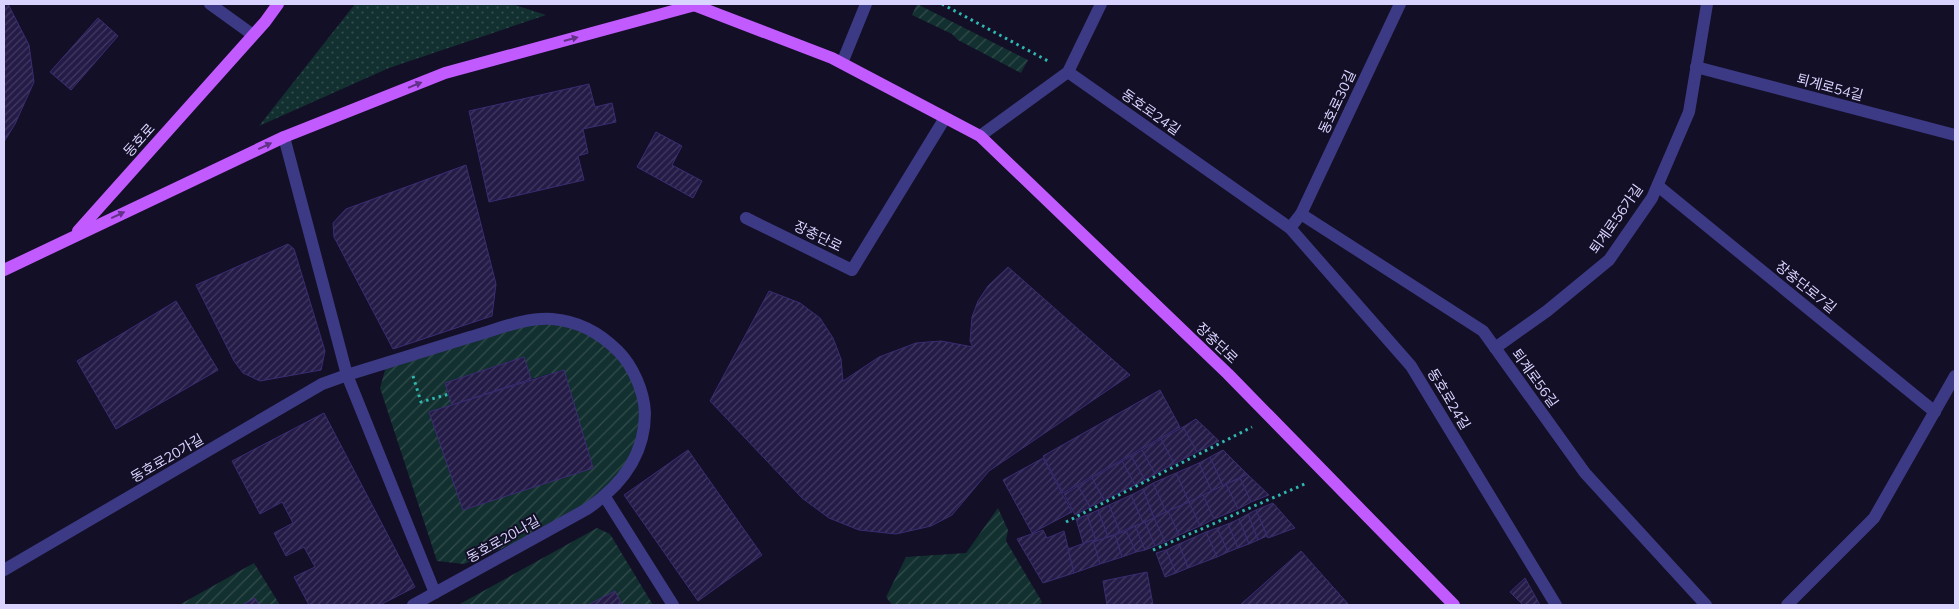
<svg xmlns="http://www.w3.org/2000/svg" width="1959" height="609" viewBox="0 0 1959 609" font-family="Mulish,'Noto Sans KR',sans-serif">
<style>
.grass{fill:url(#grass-dots)}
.garden{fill:url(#garden-furrows);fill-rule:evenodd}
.building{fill:url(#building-hatch);stroke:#3b2d73}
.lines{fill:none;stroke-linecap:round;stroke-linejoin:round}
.path{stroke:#2fb8b0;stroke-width:3;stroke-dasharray:2.5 4;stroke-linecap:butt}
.service{stroke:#3d3a85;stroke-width:12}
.minor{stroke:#3d3a85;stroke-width:12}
.primary{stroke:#c25bff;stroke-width:12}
.oneway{fill:#623188}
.labels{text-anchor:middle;stroke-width:4;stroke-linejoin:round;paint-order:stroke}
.street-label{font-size:14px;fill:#d9d4ff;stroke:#130f26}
</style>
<defs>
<pattern id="grass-dots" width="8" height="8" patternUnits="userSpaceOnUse" patternTransform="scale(1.25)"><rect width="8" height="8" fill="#12302f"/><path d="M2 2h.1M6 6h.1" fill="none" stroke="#344d4e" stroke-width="1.8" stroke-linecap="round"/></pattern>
<pattern id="garden-furrows" width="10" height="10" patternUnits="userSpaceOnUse" patternTransform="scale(1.25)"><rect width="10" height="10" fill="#12302f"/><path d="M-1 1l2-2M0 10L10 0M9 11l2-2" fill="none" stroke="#344d4e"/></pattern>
<pattern id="building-hatch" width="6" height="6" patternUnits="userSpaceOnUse" patternTransform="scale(1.25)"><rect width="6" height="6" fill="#241b47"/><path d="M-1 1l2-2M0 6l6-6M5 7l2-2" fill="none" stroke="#433b63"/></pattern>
</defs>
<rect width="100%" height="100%" fill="#130f26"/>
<path class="grass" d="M355,4H512L546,15L389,68L259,126Z"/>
<g class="garden">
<path d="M917,4L1028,60L1021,73L958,40L952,34L912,15Z"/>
<path d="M517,323L579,324L625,358L645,412L627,473L559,525L464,564L437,561L380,388L387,363ZM524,357L531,379L564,370L593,467L463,510L429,412L452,405L445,383Z"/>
<path d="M998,508L1008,530L1006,541L1042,602L1039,605H892L886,597L906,557L966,553Z"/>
<path d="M597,528L610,534L653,605H622L614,592L588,605H458Z"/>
<path d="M254,563L280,605H259L255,598L242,605H179Z"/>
</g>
<g class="building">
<path d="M4,4H8L29,45L34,82L15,124L4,142Z"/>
<path d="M98,18L118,36L71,90L50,72Z"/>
<path d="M589,84L595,107L612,103L616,122L583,129L588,153L578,156L584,180L489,202L469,111Z"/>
<path d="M656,132L682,146L672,165L702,181L693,198L637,167Z"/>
<path d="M466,165L496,284L492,316L393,349L334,237L333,223L346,209Z"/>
<path d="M288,244L294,249L325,351L321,370L260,381L243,373L234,361L196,285Z"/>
<path d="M1008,267L1130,375L989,471L952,515L931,526L896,534L859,530L829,518L802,498L710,401L769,291L800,303L820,318L833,338L841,359L843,381L879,357L916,343L941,341L973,347L970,341L972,317L978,301L988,286Z"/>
<path d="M176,301L218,370L116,429L77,361Z"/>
<path d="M524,357L531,379L452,405L445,383Z"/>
<path d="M564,370L593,468L463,510L429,412Z"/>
<path d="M1160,390L1180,427L1063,493L1043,456Z"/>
<path d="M324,413L415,587L380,605H309L294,577L315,567L304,547L286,556L274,533L293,523L282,502L260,514L232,461Z"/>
<path d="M1196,419L1219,441L1197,452L1183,427Z"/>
<path d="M1183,427L1197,452L1174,464L1161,439Z"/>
<path d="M1161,439L1174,464L1155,474L1142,450Z"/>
<path d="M688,450L762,555L698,601L624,495Z"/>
<path d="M1142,450L1155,474L1145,480L1131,456Z"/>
<path d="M1223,450L1247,474L1223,486L1210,457Z"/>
<path d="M1131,456L1145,480L1135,485L1122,461Z"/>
<path d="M1210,457L1223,486L1212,492L1199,463Z"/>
<path d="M1043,458L1072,512L1032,533L1003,480Z"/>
<path d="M1122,461L1135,485L1104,500L1092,478Z"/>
<path d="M1199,463L1212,492L1189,502L1176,473Z"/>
<path d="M1176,473L1189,502L1166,512L1153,483Z"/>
<path d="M1247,474L1269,495L1251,502L1240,478Z"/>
<path d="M1092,478L1104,500L1090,507L1078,486Z"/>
<path d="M1240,478L1251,502L1238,509L1226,484Z"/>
<path d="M1153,483L1166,512L1154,518L1143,489Z"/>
<path d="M1226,484L1238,509L1214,519L1203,495Z"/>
<path d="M1078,486L1090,507L1075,515L1064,494Z"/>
<path d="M1143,489L1154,518L1143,523L1131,495Z"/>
<path d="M1131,495L1143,523L1120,532L1109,505Z"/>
<path d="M1203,495L1214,519L1200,526L1189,502Z"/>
<path d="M1189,502L1200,526L1179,535L1168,511Z"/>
<path d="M1273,503L1295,528L1268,538L1256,510Z"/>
<path d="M1109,505L1120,532L1108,537L1098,510Z"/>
<path d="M1098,510L1108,537L1096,541L1087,515Z"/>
<path d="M1256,510L1267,536L1258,540L1248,514Z"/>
<path d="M1168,511L1179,535L1165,542L1154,518Z"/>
<path d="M1248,514L1258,540L1249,544L1239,519Z"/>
<path d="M1087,515L1096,541L1083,543L1076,519Z"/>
<path d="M1154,518L1165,542L1155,546L1145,522Z"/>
<path d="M1239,519L1249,544L1238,548L1228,524Z"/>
<path d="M1145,522L1155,546L1145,550L1135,526Z"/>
<path d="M1228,524L1238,548L1228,552L1217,528Z"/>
<path d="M1135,526L1145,550L1136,552L1126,531Z"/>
<path d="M1217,528L1228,552L1217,557L1206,532Z"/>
<path d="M1043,530L1047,538L1064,531L1074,573L1043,583L1017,539Z"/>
<path d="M1126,531L1136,552L1122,557L1115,535Z"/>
<path d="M1206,532L1217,557L1188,568L1179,544Z"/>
<path d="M1115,535L1122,557L1100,564L1093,542Z"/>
<path d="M1093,540L1100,564L1074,573L1068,549Z"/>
<path d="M1179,544L1188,568L1176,573L1166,550Z"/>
<path d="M1166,550L1176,573L1165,577L1156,553Z"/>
<path d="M1301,551L1349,605H1240Z"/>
<path d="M1147,572L1153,605H1107L1103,581Z"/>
<path d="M1525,578L1540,605H1523L1510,592Z"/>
<path d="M615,591L622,605H588Z"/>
<path d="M255,598L259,605H242Z"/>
</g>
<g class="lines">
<g class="path">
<path d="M942,4L1048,61"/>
<path d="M413,376L421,402L449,394"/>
<path d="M1066,522L1252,427"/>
<path d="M1153,550L1307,483"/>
</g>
<path class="service" d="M210,4L253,35"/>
<g class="minor">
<path d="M1400,4L1301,214L1290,228L1411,366L1556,605"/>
<path d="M842,63L866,4"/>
<path d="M1696,67L1955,135"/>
<path d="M1068,72L1290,228"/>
<path d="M980,136L1068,72L1101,4"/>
<path d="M284,137L347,375L435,593"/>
<path d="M1658,186L1935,412"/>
<path d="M1301,214L1483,331L1585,473L1706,605"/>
<path d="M746,218L852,270L945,118"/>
<path d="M1495,348L1547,311L1609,260L1652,198L1689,112L1707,4"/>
<path d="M605,497L673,605"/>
<path d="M4,570L322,384L347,375C388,362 429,350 470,337C496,330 525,317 552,319C578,321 600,333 618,351C633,366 644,391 645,413C645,456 621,486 587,509L413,605"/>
<path d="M1787,605L1874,518L1955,376"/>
</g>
<g class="primary">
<path d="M691,4L832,58L980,136L1228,374L1454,605"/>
<path d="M78,231L265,22L278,4"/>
<path d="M4,270L284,137L445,73L695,5"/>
</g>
</g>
<defs><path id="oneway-solid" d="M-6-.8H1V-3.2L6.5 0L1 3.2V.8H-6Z" transform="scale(1.25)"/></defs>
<g class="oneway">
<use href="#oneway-solid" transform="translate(571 39) rotate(-15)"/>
<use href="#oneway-solid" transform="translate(415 85) rotate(-22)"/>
<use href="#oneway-solid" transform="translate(265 146) rotate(-25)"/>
<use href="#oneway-solid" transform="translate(118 215) rotate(-25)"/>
</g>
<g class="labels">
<g class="street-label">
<text transform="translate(1830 87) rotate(15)" y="5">퇴계로54길</text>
<text transform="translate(1337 102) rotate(-65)" y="5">동호로30길</text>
<text transform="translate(1151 112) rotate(35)" y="5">동호로24길</text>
<text transform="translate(139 140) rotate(-48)" y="5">동호로</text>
<text transform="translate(1616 219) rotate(-55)" y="5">퇴계로56가길</text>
<text transform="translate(818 236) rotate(26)" y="5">장충단로</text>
<text transform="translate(1806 287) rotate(39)" y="5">장충단로7길</text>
<text transform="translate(1217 343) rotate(44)" y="5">장충단로</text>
<text transform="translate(1535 378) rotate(54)" y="5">퇴계로56길</text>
<text transform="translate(1449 399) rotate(59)" y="5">동호로24길</text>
<text transform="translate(167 458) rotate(-30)" y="5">동호로20가길</text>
<text transform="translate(503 539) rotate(-29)" y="5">동호로20나길</text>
</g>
</g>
<rect width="1959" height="609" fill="none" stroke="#d9d4ff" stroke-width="10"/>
</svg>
